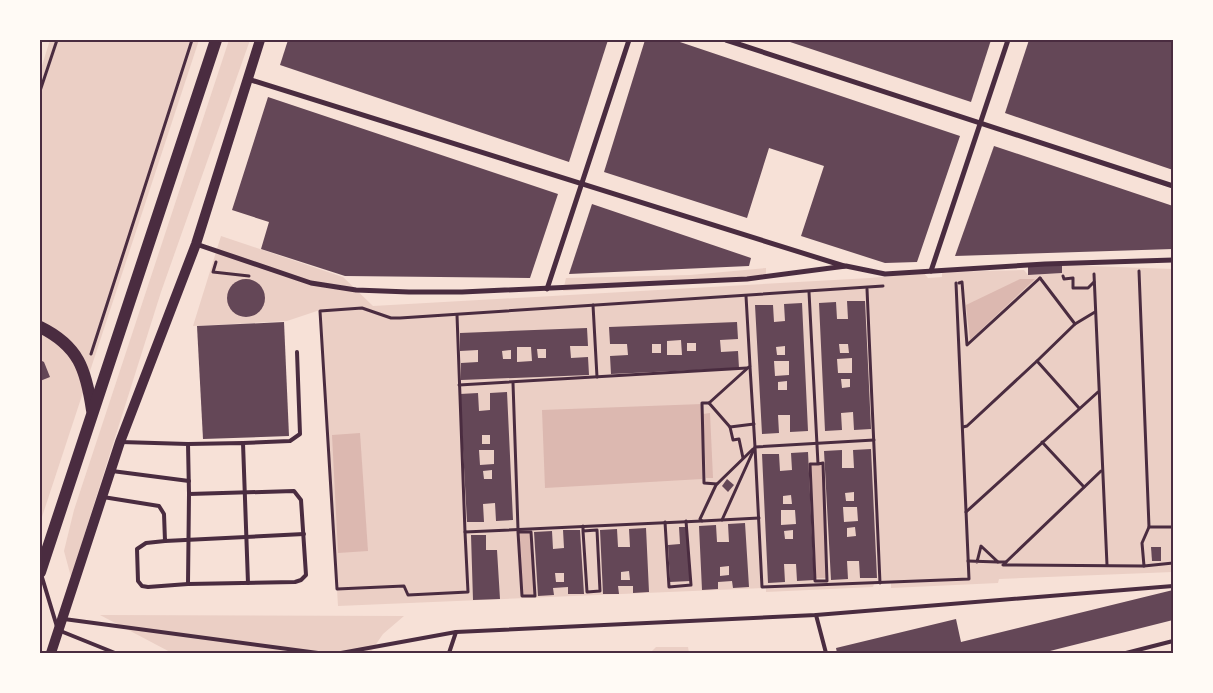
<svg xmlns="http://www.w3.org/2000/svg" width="1213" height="693" viewBox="0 0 1213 693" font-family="'Libre Baskerville',serif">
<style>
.green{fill:#ebcfc5}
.water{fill:#dcb8b0}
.building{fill:#644757;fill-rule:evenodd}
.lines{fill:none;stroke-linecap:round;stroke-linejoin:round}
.path{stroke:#4a2c40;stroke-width:3}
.service{stroke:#4a2c40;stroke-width:4}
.minor{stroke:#4a2c40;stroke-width:5}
.secondary{stroke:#4a2c40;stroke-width:10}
.primary{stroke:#4a2c40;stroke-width:12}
.neatline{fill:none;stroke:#4a2c40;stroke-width:2}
</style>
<rect width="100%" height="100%" fill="#f7e1d7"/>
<g class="green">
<path d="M50,40H199L40,523V72Z"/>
<path d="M229,40H250L161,292L71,577L64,551L74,510Z"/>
<path d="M221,236L343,277L373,306L870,278L924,273L928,278L942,277V272L1024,270L1028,275L1062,273V265L1173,269V572L999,579L998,583L891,588V583L874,584L873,587L766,592V588L338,606L320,310L287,321L193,326Z"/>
<path d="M766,268V278L563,291L566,278L690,275Z"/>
<path d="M100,615L404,616L383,634L370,653H172Z"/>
<path d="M656,647H688L689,653H650Z"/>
</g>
<g class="water">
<path d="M1020,279H1035L970,340L966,305Z"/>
<path d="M702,404V479L545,488L542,410Z"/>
<path d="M710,413L713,478H706L703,414Z"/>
<path d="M360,433L368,551L338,553L332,435Z"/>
<path d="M822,464L827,578H816L811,465Z"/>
<path d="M530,532L534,596H522L519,533Z"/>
</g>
<g class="building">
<path d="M288,40H608L569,162L280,65Z"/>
<path d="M645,40H674L960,136L917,262L885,263L801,236L824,166L769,148L747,218L604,172Z"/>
<path d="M784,40H991L971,102Z"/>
<path d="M1029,40H1173V170L1005,113Z"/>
<path d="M268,97L558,194L530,278L345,276L261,249L269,222L232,210Z"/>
<path d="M994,146L1173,206V249L955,256Z"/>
<path d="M592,204L751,258L749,266L569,274Z"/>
<path d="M1062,265V273L1028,275V266Z"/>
<circle cx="246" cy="298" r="19"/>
<path d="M847,301H865L871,429L854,430L853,412L841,413L842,430L825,431L819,303L836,302L837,319H848ZM839,344H848L849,353H840ZM852,358V373H838L837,359ZM841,379H850V387L842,388Z"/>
<path d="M802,303L808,431L790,432V415H778L779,433L762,434L755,305H773L774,322L785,321L784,304ZM785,346V355H777L776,347ZM774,361H789V375L775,376ZM787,381V390H778V382Z"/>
<path d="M284,322L289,436L203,439L197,326Z"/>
<path d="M737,322L738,339L720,340L721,352L738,351L739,368L611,374L610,356L628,355L627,344H610L609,327ZM681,340L682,355H667V341ZM687,343H696V351H687ZM652,344H661V353H652Z"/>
<path d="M587,328L588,346H570L571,358L588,357L589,375L461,380V363L478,362V350L460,351V333ZM517,347H531L532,361L517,362ZM537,349H546V358H538ZM511,350V359H503L502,351Z"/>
<path d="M40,360L44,362L50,377L40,381Z"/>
<path d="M507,392L513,520L496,521L495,503L483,504L484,522H467L460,394L478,393L479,411L490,410V393ZM482,435H490V444H482ZM479,450H494V464L480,465ZM492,470V479H484L483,471Z"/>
<path d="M871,449L877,578H860L859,561H847L848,579L831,580L824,451L842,450V468H854L853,450ZM854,492V501H846L845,493ZM843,507H857L858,521L844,522ZM855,527L856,536L847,537V528Z"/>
<path d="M808,452L814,580L797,581L796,564H784L785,582L768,583L762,454H779L780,471L792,470L791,453ZM791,495L792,504H783V496ZM781,510H795L796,524L781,525ZM793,530V539H785L784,531Z"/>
<path d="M727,479L734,485L728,492L722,486Z"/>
<path d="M745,523L749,587L733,588L732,581L718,582V589L702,590L699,526L716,525L717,542H729L728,524ZM729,566V575L720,576V567Z"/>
<path d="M679,527H687L690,581L670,582L668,545L680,544Z"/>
<path d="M646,528L649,592L633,593V586H618L619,594H603L600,530L617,529L618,547H630L629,529ZM629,571L630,580H621V572Z"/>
<path d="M563,530H580L584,594H568V587L553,588L554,595L538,596L534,532L552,531L553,549L564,548ZM555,573H564V582H556Z"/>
<path d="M471,535H486V550H497L500,599L473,600Z"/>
<path d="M1151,547H1161V561H1152Z"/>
<path d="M1173,590V620L1042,653H837L836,648L956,619L961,642Z"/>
</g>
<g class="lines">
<g class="path">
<path d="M40,91L57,40"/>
<path d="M216,262L213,272L249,276"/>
<path d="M1139,271L1149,527H1173"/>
<path d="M1094,274L1107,565"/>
<path d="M1063,276L1064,279L1073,278V288H1088L1094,282"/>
<path d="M1040,278L1075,324"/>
<path d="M959,283L962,282L967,345L1040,278"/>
<path d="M867,289L880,583"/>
<path d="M809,292L818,464L823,463L827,581H815L810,464H818"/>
<path d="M593,305L597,377"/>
<path d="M457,315L465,532L702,521"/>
<path d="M91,354L192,40"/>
<path d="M513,383L518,529V532L522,596H535L531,532H518"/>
<path d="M459,385L747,368"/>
<path d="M709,403L730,427L733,440L739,439L743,458"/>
<path d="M1079,408L1037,361L1075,324L1095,312"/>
<path d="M730,427L754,424"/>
<path d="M963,427L967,426L1037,361"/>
<path d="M874,440L755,447L762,587L969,579L956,283"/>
<path d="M1042,442L1084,487"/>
<path d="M753,449L716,485L700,519L702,521L759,518"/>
<path d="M717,484L704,483L702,403H709L750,366L746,296"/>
<path d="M966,512L1098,392"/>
<path d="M722,520L755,447L750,367"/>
<path d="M665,522L669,587L691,585L686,521"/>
<path d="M583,526V531L587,592L600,591L597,530L583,531"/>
<path d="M1149,527L1142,543L1144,566L1173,563"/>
<path d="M465,532L468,592L408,595L404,586L337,589L320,311L362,308L391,318H400L883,286"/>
<path d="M968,561L998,562L981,546L977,562"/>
<path d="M998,562H1006L1101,471"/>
<path d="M1006,562L1003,565L1144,566"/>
</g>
<g class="service">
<path d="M121,442L188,444L189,494L294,491L301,500L306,575L301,580L295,582L188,584L189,494"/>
<path d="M243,443L290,441L300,434L297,352"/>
<path d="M188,444L243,443L248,583"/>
<path d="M112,471L189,481"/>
<path d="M103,497L159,506L164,514L165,541L304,534"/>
<path d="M165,541L146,543L137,549L138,581L142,586L148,587L188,584"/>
<path d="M41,574L58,630L115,653"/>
<path d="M816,615L826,653"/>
<path d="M64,619L318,653"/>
<path d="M341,653L456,632L816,615L1173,586"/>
<path d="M449,653L456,632"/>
<path d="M1126,653L1173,641"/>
</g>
<g class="minor">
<path d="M726,40L1173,186"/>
<path d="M248,79L844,266"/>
<path d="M196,244L311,283L356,290L409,292H462L747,279L846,266L885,274L1045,264L1173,260"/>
<path d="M931,271L1008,40"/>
<path d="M547,289L629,40"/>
</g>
<path class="secondary" d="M51,653L120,442L196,244L260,40"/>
<g class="primary">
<path d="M40,327C79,346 86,370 92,410"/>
<path d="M40,572L216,40"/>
</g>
</g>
<rect width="1213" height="693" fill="none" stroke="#fffaf5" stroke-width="82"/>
<rect x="41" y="41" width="1131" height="611" class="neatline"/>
</svg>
